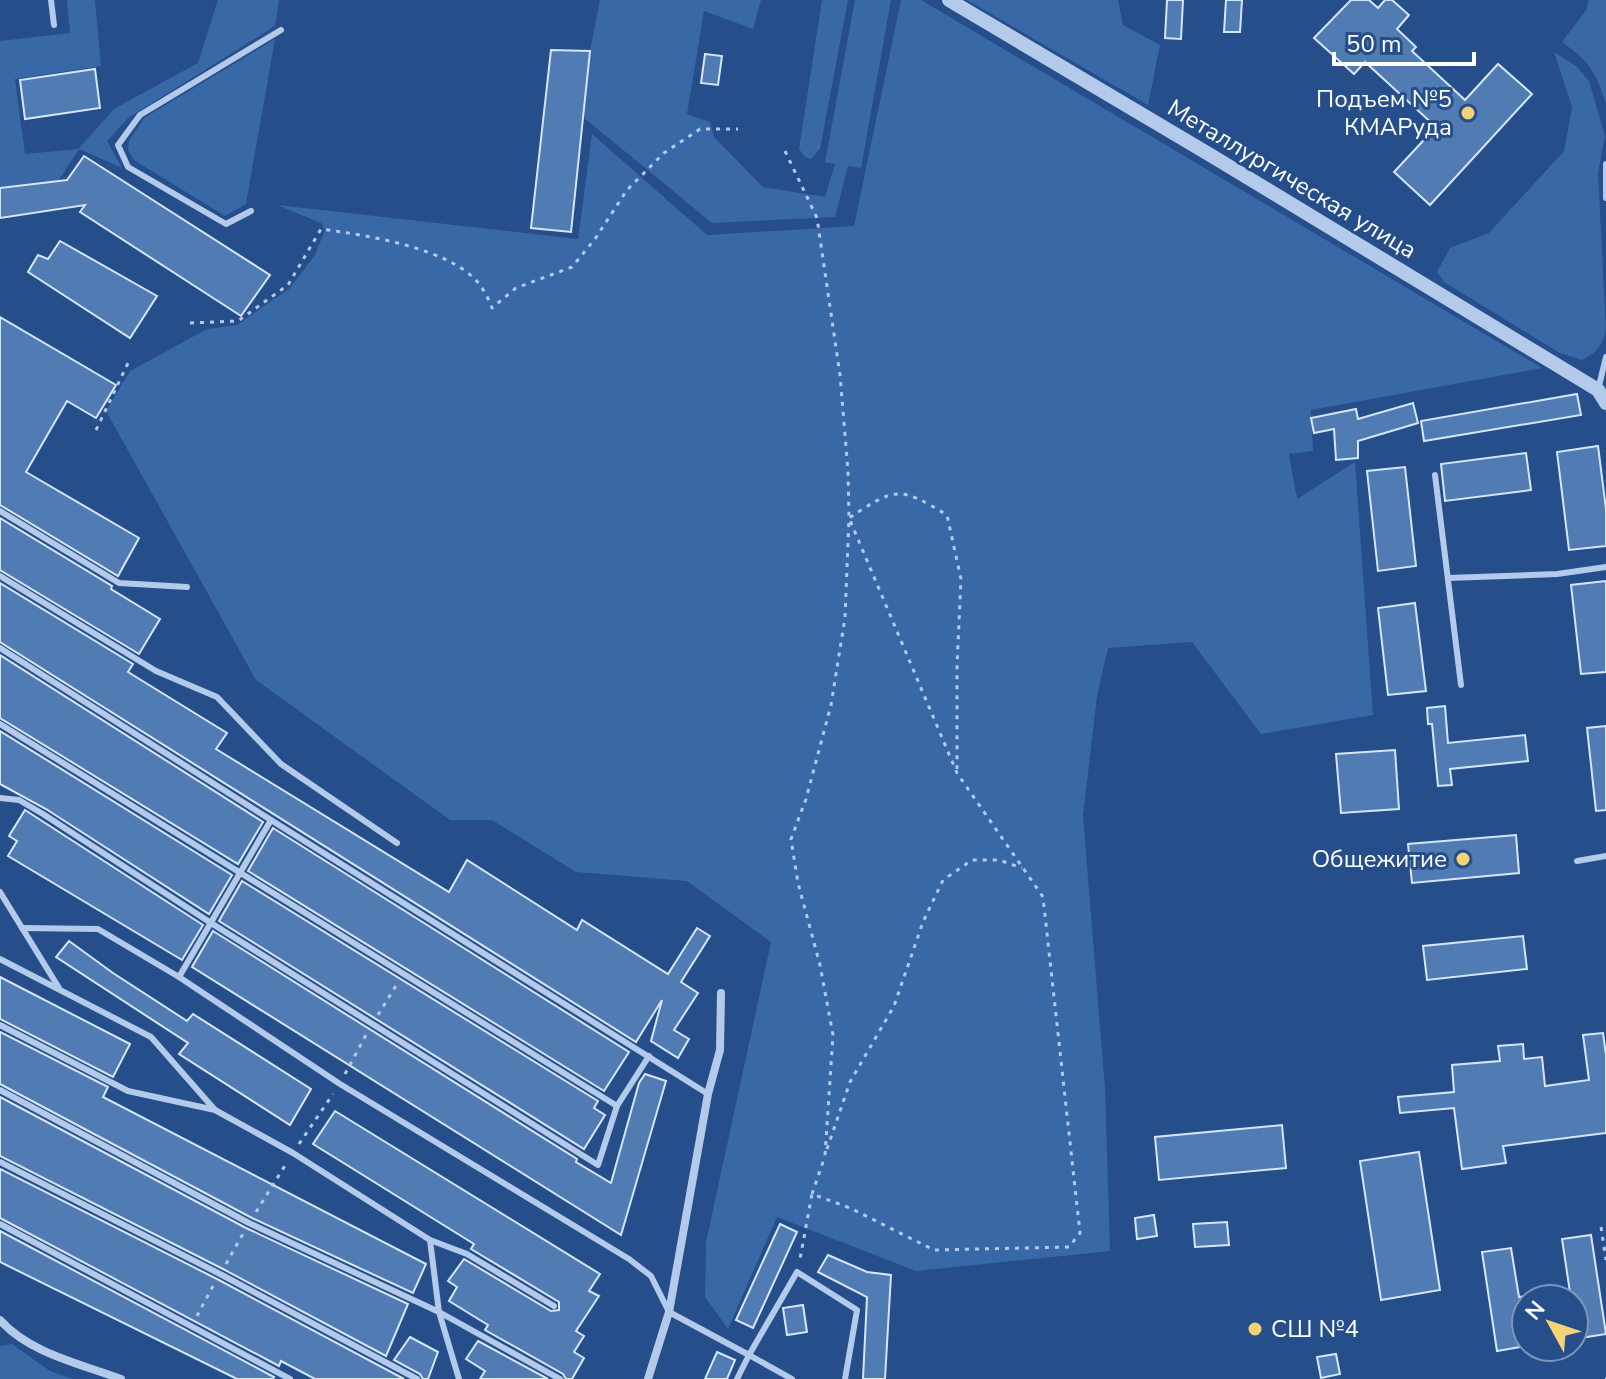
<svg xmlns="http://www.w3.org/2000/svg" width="1606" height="1379" viewBox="0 0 1606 1379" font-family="'Nunito Sans',sans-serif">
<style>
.green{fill:#3968a7}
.building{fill:#517bb3;stroke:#d7e5f8;stroke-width:2}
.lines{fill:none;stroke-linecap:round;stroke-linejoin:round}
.path{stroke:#b3caea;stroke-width:3;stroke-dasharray:4 6;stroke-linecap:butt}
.service{stroke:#b3caea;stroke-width:6}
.minor{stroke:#b3caea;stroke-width:8}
.tertiary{stroke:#b3caea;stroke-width:14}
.poi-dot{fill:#f4d377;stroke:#254e8a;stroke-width:3}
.labels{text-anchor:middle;stroke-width:6;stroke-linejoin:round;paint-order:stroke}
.poi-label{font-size:24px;fill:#fff;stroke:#254e8a;text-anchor:end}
.street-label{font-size:24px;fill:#fff;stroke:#254e8a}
</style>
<rect width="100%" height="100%" fill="#254e8a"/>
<g class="green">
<path d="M67,0H95L101,66L15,79L25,154L78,149L114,109L198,63L218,0H279L275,26L128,118L107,141L122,168L79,149L59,180L0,187V41L70,33Z"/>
<path d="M600,0H761L753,29L704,11L687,114L710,122L714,137L763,187L825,197L835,164L825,162L855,0H891L861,168L848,166L835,217L712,223L583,117L590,51Z"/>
<path d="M822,0H848L820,149L811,159L805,157L799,149Z"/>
<path d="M901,0H921L1542,368L1311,410L1313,451L1289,454L1297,499L1355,462L1373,715L1261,734L1192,642L1108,648L1097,696L1083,816L1105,1088L1110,1251L916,1271L777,1217L728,1329L705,1297L706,1242L771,942L687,881L576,872L492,820H450L256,680L106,411L130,371L207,329L237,325L290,288L315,255L325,230L321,223L277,205L578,239L592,134L707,235L854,226Z"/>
<path d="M967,0H1118L1123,25L1160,45L1148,105Z"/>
<path d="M1588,0H1606V104C1595,70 1590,63 1562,42L1587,9Z"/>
<path d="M275,39L246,204L225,216L134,160L128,150L129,141L144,118Z"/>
<path d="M1554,52L1576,66L1589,81L1605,136L1598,173L1606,329C1603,346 1597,352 1582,360L1560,353L1444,282L1437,272L1450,248L1489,233L1564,151L1572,107Z"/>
<path d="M12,1344L50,1371L73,1379H0V1346Z"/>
</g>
<g class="building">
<path d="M1167,0H1183L1181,39L1165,38Z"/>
<path d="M1226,0H1242L1240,32H1224Z"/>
<path d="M1351,0H1369L1378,8L1385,0H1392L1409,15L1397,29L1416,47L1412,51L1465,100L1498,64L1532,94L1430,205L1394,172L1436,127L1365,62L1354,74L1314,38Z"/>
<path d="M551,50L590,51L571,232L531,228Z"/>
<path d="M705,54L722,56L718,85L701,83Z"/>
<path d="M95,69L100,108L25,119L20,80Z"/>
<path d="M84,156L270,275L241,316L80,212L85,205L0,218V188L67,180Z"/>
<path d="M60,241L157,296L130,338L28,272L38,255L48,259Z"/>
<path d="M0,317L116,385L96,418L67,401L26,472L139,538L118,576L0,505Z"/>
<path d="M1577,394L1581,415L1424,441L1421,421Z"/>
<path d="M1413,403L1418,423L1358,441V458L1336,460L1334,429L1314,433L1311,418L1356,409L1358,419Z"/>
<path d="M1598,446L1606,509V546L1569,550L1557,452Z"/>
<path d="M1526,453L1531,490L1445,501L1441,464Z"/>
<path d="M1405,467L1416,566L1378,571L1367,471Z"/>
<path d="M0,518L112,586L111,589L160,619L139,654L0,570Z"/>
<path d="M1606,581V672L1581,674L1571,585Z"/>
<path d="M0,583L133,664L128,672L227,733L216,749L449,892L467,860L577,930L582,920L668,974L697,928L710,936L681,982L698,993L674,1030L689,1039L678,1058L651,1041L662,1000L636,1042L0,642Z"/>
<path d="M1415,603L1426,691L1388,695L1378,608Z"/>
<path d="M0,655L263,822L238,864L0,718Z"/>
<path d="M1445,706L1448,743L1525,735L1528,761L1450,769L1452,785L1438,786L1432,724H1428L1427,708Z"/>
<path d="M1606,726V810L1596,811L1587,728Z"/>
<path d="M0,731L232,875L209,914L46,809L0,784Z"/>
<path d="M1395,750L1399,809L1341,813L1336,754Z"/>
<path d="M25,810L203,925L182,960L8,856L17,841L9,836Z"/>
<path d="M273,828L629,1052L604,1091L248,871Z"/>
<path d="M1516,835L1519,873L1412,883L1408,844Z"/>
<path d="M242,881L598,1101L594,1108L605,1115L584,1149L219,921Z"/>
<path d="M213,931L577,1159L576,1162L611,1183L639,1083L645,1074L666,1081L621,1235L192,967Z"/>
<path d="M1523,936L1527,969L1427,980L1423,946Z"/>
<path d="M69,941L113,973L187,1021L193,1014L311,1089L290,1125L179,1054L188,1043L56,957Z"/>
<path d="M0,977L130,1044L113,1077L0,1019Z"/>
<path d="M0,1032L108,1087L103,1097L426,1264L413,1293L252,1218L0,1084Z"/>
<path d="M1603,1033L1606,1055V1133L1503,1146L1506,1163L1462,1169L1454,1108L1400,1113L1398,1097L1454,1092L1452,1065L1500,1061L1498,1046L1523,1044L1524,1059L1542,1057L1545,1086L1589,1080L1583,1035Z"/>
<path d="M0,1097L246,1228L408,1304L386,1356L223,1269L0,1156Z"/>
<path d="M335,1111L600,1274L589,1291L599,1296L576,1331L584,1336L574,1352L584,1358L572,1379H566L563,1374L485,1330L488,1325L449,1301L457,1287L448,1281L464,1259L551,1311L559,1310V1302L471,1249L474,1244L313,1144Z"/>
<path d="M1282,1125L1286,1168L1159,1180L1155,1137Z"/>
<path d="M1419,1152L1440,1290L1381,1300L1360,1161Z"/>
<path d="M0,1169L217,1279L404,1379H315L281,1361L279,1366L0,1218Z"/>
<path d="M1154,1215L1157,1236L1137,1239L1135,1218Z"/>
<path d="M1227,1222L1229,1245L1195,1247L1193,1224Z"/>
<path d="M780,1224L797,1232L753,1328L736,1320Z"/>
<path d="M0,1231L274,1377L273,1379H237L0,1262Z"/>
<path d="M1591,1235L1606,1334L1574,1339V1299H1571L1562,1239Z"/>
<path d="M1511,1248L1519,1297L1526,1296V1346L1497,1351L1482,1252Z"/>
<path d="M828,1255L867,1272L891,1275L885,1379H863L867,1297L818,1272Z"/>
<path d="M803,1305L807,1332L787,1335L783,1308Z"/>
<path d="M410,1337L438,1352L428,1379H423L420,1374L394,1360Z"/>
<path d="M478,1341L548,1379H480L485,1371L466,1359Z"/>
<path d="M717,1352L735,1360L727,1379H705Z"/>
<path d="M1336,1354L1340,1374L1321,1378L1317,1357Z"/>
</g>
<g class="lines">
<g class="path">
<path d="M785,151L817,218L840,375L848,471L849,518L957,773L1043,897L1080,1233L1069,1247L934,1250L850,1208L812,1194L800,1259"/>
<path d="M190,323L238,321L288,285L321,229C365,235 452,248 480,285C485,292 489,300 492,308L516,288L572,267L595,239L627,190L664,153L700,129H738"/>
<path d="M96,430L129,361"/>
<path d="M378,1015L397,984"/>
<path d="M345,1074L366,1035"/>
<path d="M299,1144L333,1094"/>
<path d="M827,1149L850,1082L894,1006L923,922L943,880L972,860H999L1022,868"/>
<path d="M825,1155L833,1035L820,965L798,883L791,839L806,799L831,705L845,618L849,518C895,488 898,485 947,515L961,579L957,665V769"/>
<path d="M812,1194L825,1156"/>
<path d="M256,1212L286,1164"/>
<path d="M1601,1227L1606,1260"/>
<path d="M226,1264L244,1232"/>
<path d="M197,1316L214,1284"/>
<path d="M1605,1379H1606"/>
</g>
<g class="service">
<path d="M51,0L54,25"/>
<path d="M1606,164V198"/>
<path d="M251,211L226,224L128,167L118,145L140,115L281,30"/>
<path d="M1598,390L1606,357"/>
<path d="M1435,475L1461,685"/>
<path d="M0,511L119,583L187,587"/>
<path d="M0,576L156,671L217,697L281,764L397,843"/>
<path d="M1448,578L1557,574L1606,567"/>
<path d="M0,648L271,820L179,977"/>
<path d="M0,724L617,1106L649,1056"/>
<path d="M0,798L19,800L43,814L211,923L598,1165L617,1106"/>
<path d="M271,820L708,1094"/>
<path d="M1577,861L1606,856"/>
<path d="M0,892L59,988"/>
<path d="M22,928L98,929L179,977L340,1084L629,1259L651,1276L669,1312L749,1355L797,1272L857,1310L845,1379"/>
<path d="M0,959L151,1037L215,1110L293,1153L430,1240L467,1254L554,1306"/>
<path d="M0,1025L128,1091L215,1110"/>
<path d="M0,1090L249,1223L439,1312L459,1379"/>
<path d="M0,1162L220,1274L417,1379"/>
<path d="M0,1224L290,1379"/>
<path d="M430,1240L439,1312L560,1379"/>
<path d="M737,1379L749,1355L792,1379"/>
</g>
<g class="minor">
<path d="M0,1320C29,1353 81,1364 121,1379"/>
<path d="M648,1379L669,1312L708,1094L720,1050L721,993"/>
</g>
<path class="tertiary" d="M949,0L1212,156L1598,390L1606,403"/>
</g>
<g class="poi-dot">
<circle cx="1468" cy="113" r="8"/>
<circle cx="1463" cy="859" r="8"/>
<circle cx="1255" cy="1329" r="8"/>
</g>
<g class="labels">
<g class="poi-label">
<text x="1452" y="107">Подъем №5<tspan x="1452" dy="28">КМАРуда</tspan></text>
<text x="1447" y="867">Общежитие</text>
<text x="1271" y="1337" text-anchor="start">СШ №4</text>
</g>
<g class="street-label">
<text transform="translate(1292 179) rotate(31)" y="8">Металлургическая улица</text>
</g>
</g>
<g transform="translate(1550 1323) rotate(310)"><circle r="38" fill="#254e8a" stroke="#7c95b9" stroke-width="2"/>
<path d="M0-6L14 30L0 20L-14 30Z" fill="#f4d377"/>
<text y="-12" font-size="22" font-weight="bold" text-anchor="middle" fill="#ffffff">N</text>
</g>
<path d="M1334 52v12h140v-12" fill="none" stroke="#ffffff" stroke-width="4"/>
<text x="1346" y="52" font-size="24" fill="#ffffff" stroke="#254e8a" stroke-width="6" paint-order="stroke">50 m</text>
</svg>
